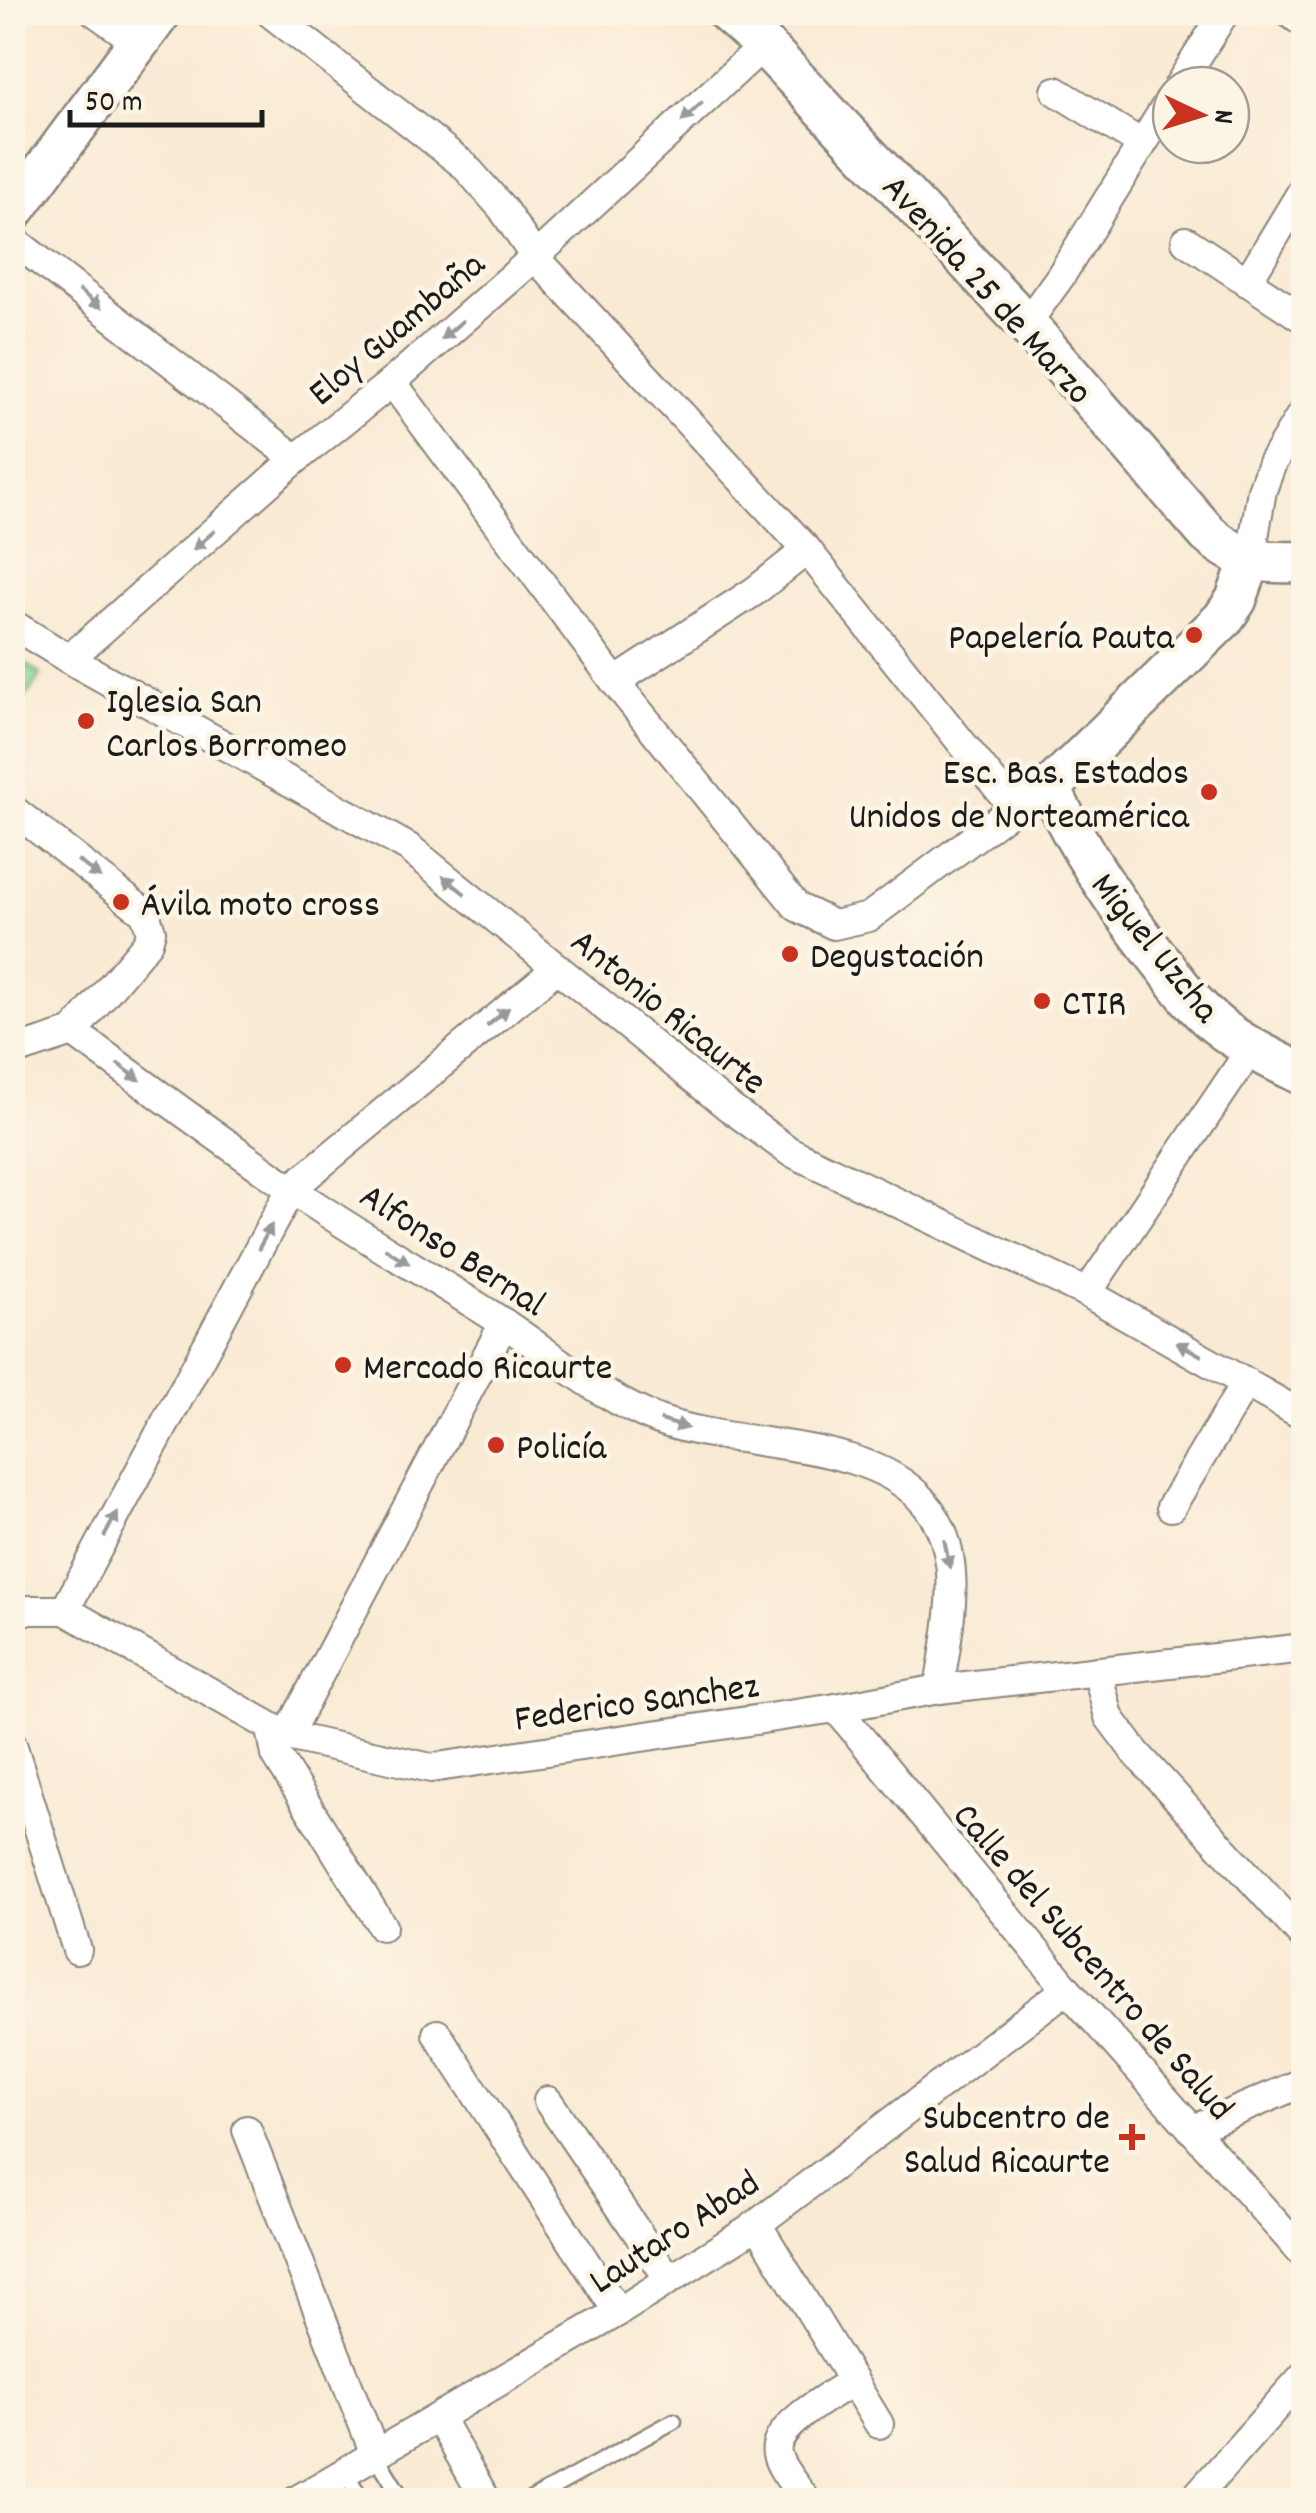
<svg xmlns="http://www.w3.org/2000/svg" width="1316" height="2513" viewBox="0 0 1316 2513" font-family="Dekko,sans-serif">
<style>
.green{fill:#84d99c;stroke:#507a5c;stroke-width:2.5}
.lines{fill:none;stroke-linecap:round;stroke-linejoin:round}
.lane-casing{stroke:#8a8378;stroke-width:19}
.street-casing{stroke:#8a8378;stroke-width:32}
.secondary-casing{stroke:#8a8378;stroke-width:45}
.lane{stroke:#fff;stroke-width:14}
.street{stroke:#fff;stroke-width:28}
.secondary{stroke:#fff;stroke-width:40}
.oneway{fill:#999}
.poi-dot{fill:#c8321e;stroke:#fcf5e5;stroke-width:4}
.labels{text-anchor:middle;stroke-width:9;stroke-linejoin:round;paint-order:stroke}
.street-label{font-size:38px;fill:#1c1c1c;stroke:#fcf5e5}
.poi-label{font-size:38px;fill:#1c1c1c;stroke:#fcf5e5;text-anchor:start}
</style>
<rect width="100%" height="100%" fill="#fcf5e5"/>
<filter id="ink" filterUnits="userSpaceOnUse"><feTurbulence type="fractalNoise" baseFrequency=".01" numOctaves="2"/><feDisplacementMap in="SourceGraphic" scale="20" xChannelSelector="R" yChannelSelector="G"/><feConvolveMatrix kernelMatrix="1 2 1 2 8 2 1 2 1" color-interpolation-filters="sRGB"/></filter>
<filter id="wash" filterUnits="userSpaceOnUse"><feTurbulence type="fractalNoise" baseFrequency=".0048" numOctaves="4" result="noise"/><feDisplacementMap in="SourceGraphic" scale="40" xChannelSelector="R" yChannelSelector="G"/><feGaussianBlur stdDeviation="2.25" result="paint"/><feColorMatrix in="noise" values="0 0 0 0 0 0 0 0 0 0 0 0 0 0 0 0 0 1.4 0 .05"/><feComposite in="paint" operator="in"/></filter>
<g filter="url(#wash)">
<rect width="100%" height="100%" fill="#f9ead4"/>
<path class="green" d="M13,654L41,675L13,714Z"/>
</g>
<g filter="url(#ink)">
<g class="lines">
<defs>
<g id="lane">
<path d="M375,2454L403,2500"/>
<path d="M345,2472L362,2500"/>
<path d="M530,2500L674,2421"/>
</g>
<g id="street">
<path d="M95,12L139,43"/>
<path d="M269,12L464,165L502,208L535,257L807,550L1014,808"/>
<path d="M1288,12L1304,23"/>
<path d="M1179,85L1225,12"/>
<path d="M1056,91L1142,144"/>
<path d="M12,239L296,459"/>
<path d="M1186,241L1304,319"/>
<path d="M1247,282L1304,188"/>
<path d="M1026,324L1060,277L1171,98"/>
<path d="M392,382L615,682L797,907L834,925L869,917L1014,808L1050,788"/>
<path d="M1250,561L1262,490L1272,463L1304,410"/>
<path d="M12,624L69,659L409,848L730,1108L789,1151L1087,1293L1304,1416"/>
<path d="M69,659L296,459L392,382L535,257L764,45"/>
<path d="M615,682L755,591L807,550"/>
<path d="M12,809L145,913L151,931L148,942L73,1032"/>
<path d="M12,1052L73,1032C144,1084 215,1136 288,1187C356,1234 429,1275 499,1320C551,1353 600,1398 659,1420C738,1449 865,1437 922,1500C969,1551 948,1627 939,1689"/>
<path d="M1087,1293L1251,1049"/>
<path d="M1171,1507L1246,1382"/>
<path d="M12,1610H65L287,1736L431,1768L836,1708L939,1689L1304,1648"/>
<path d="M65,1610L291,1189L557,968"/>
<path d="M1097,1671L1109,1717L1136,1753L1304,1937"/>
<path d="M836,1708L1067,1989L1304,2255"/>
<path d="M271,1729L276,1755L382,1926"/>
<path d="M287,1736L504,1323"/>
<path d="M12,1744L77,1950"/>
<path d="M437,2034L618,2312"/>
<path d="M548,2101L669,2279"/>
<path d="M247,2130L375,2454"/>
<path d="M1192,2130L1304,2082"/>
<path d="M757,2224L879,2424"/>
<path d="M439,2418L486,2500"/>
<path d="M297,2500L618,2312L749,2230L1067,1989"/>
<path d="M806,2500C797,2487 780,2469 777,2454C771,2427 832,2394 853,2381"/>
<path d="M1193,2500L1304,2375"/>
</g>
<g id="secondary">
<path d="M727,12L764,45L1026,324L1208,534C1242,563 1261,563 1304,562"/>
<path d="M12,213L161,12"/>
<path d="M1250,561L1236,600L1223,619L1050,788C1080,853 1121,912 1166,968C1181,988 1197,1009 1217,1025C1243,1046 1274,1060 1304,1075"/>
</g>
</defs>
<use href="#lane" class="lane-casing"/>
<use href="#street" class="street-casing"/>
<use href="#secondary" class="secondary-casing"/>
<use href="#lane" class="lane"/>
<use href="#street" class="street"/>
<use href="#secondary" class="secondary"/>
</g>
<defs><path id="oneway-solid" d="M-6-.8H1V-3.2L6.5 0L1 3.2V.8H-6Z" transform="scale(2.5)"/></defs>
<g class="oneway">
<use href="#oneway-solid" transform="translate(692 112) rotate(137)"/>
<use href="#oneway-solid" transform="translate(90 299) rotate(38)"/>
<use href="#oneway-solid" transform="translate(452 330) rotate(139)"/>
<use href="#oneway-solid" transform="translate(204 540) rotate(139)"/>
<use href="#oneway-solid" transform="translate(89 869) rotate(38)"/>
<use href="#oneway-solid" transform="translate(454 885) rotate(-141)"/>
<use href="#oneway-solid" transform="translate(498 1017) rotate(-40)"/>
<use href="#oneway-solid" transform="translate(129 1072) rotate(36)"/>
<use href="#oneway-solid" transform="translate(265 1237) rotate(-62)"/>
<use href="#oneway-solid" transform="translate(397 1256) rotate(32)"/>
<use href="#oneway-solid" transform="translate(1189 1349) rotate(-151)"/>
<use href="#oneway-solid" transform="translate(674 1424) rotate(17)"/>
<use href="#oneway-solid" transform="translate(111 1524) rotate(-62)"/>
<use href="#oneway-solid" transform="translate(947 1554) rotate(79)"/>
</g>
</g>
<g class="poi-dot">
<circle cx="1194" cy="635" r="10"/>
<circle cx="86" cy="721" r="10"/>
<circle cx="1209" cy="792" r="10"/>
<circle cx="121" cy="902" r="10"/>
<circle cx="790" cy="954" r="10"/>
<circle cx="1042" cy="1001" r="10"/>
<circle cx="343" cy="1365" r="10"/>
<circle cx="496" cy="1445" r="10"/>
<path d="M1127 2122h10v10h10v10h-10v10h-10v-10h-10v-10h10z"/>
</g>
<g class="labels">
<g class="street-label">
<text transform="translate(989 288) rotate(48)" y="13">Avenida 25 de Marzo</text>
<text transform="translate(395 327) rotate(-40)" y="13">Eloy Guambaña</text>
<text transform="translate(1157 946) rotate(51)" y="13">Miguel Uzcha</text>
<text transform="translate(670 1010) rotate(39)" y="13">Antonio Ricaurte</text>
<text transform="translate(454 1248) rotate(33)" y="13">Alfonso Bernal</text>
<text transform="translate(636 1700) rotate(-8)" y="13">Federico Sanchez</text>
<text transform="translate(1095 1960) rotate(49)" y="13">Calle del Subcentro de Salud</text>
<text transform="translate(673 2230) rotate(-33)" y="13">Lautaro Abad</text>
</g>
<g class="poi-label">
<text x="1174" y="648" text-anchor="end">Papelería Pauta</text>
<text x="106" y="712">Iglesia San<tspan x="106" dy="44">Carlos Borromeo</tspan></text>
<text x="1189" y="783" text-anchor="end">Esc. Bas. Estados<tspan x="1189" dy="44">Unidos de Norteamérica</tspan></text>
<text x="141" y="915">Ávila moto cross</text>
<text x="810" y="967">Degustación</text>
<text x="1062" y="1014">CTIR</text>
<text x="363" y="1378">Mercado Ricaurte</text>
<text x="516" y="1458">Policía</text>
<text x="1110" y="2128" text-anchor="end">Subcentro de<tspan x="1110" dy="44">Salud Ricaurte</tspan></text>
</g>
</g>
<rect width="1316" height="2513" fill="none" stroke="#fcf5e5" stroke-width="50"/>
<g transform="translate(1201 115) rotate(94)"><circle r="48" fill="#fcf5e5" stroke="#a29e95" stroke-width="2.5"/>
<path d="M0-8L18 38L0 25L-18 38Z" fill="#c8321e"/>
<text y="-15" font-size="28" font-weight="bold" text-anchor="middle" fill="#1c1c1c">N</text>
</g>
<path d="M70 110v15h192v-15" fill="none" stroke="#1c1c1c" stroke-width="5"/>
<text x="85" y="110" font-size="30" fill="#1c1c1c" stroke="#fcf5e5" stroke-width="8" paint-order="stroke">50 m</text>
</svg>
